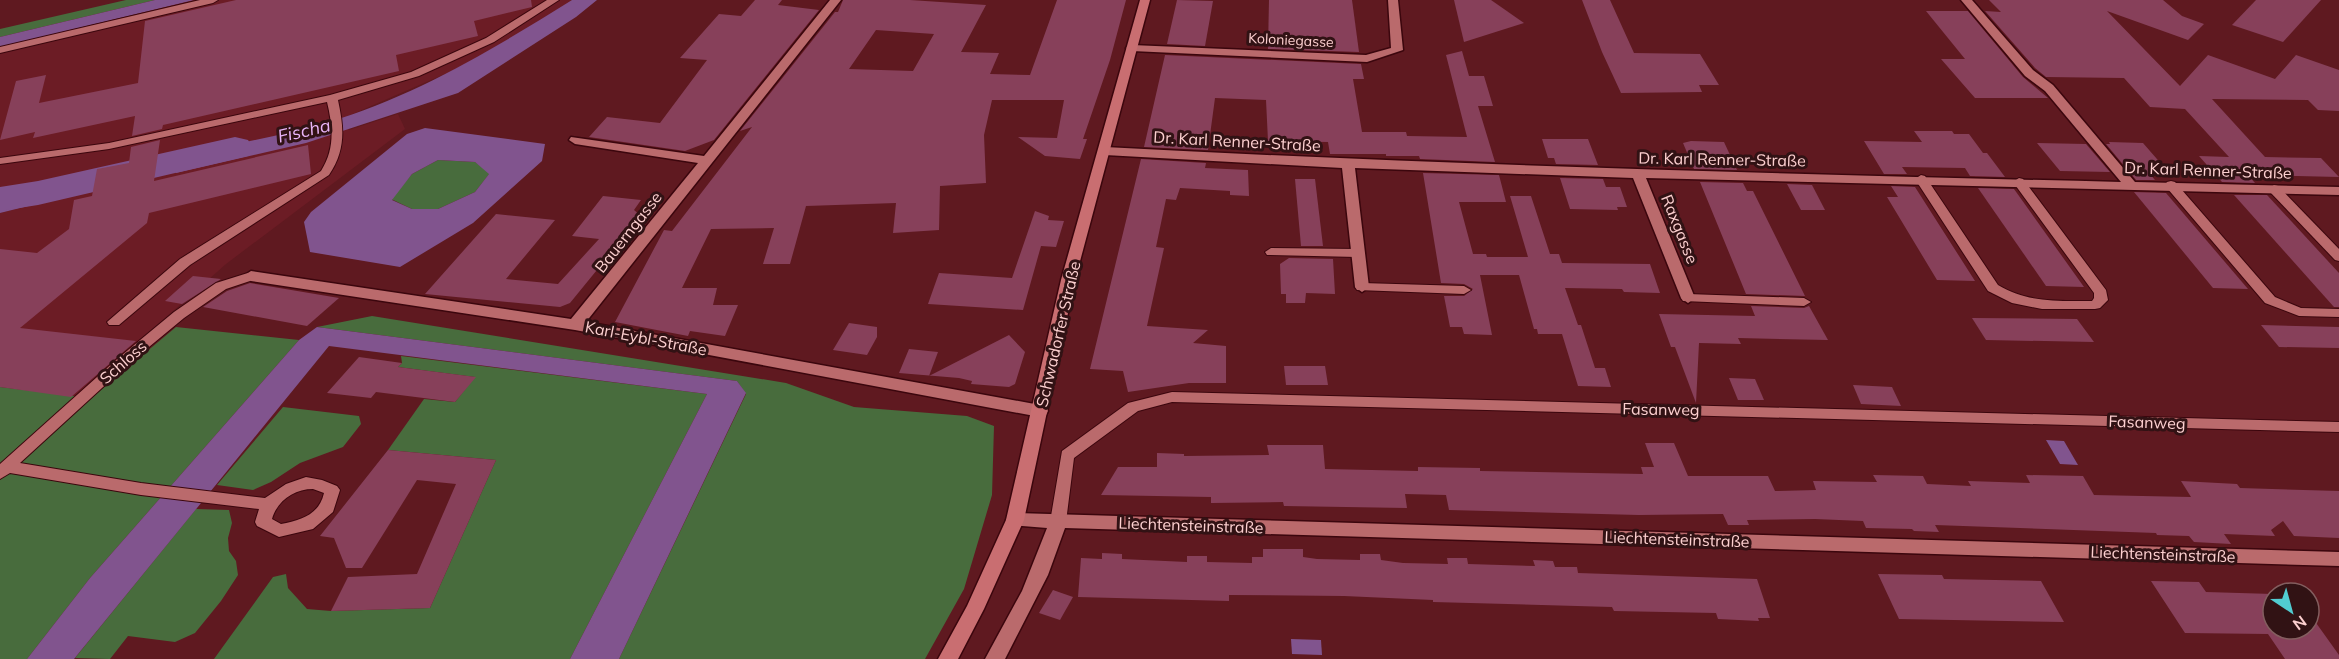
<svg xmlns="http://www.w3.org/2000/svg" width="2339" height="659" viewBox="0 0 2339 659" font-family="Mulish,sans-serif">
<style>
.built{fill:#6c1c25}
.green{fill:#486c3d}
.water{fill:#81548e;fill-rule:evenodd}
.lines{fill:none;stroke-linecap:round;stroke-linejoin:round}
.river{fill:#81548e;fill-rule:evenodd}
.building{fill:#87405a;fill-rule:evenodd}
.service-casing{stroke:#3b060d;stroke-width:2}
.minor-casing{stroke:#3b060d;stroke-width:3}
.secondary-casing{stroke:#3b060d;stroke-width:3}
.service{fill:#ba6a6c;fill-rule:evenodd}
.minor{fill:#ba6a6c;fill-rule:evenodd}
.secondary{fill:#c96e71;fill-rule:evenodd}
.labels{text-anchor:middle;stroke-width:6;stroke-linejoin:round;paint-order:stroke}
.far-street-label{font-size:14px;fill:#fdd0d0;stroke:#311214}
.street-label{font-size:16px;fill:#fdd0d0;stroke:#311214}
.water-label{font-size:18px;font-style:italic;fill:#e8b4f7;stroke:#311214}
</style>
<rect width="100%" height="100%" fill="#5f1920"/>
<path class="built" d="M155,0H572L514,37L454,70L348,116L349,130L398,114L405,129L226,264L75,398L0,387V213L93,190L97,170L0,192V37Z"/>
<g class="green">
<path d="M126,0H155L0,37V29Z"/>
<path d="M438,160L475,162L490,173L475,192L438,209H412L391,199L412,174Z"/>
<path d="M372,316L786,383L854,407L967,416L994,426L992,495L964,589L925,659H619L746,394L737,381L317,327Z"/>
<path d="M176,327L299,340L90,578L27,659H0V387L91,398Z"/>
<path d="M401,356L707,394L570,659H214L273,577L286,574L288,588L307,609L331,611L430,608L496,460L388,450L424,399L455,402L475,377L398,367L402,363Z"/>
<path d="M283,407L359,416L361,424L343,447L300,463L271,482L253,490L217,485Z"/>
<path d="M196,509L229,510L232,523L228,538L229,551L236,561L238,575L221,601L195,633L175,642L128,636L110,659L75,658Z"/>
</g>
<g class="water">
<path d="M155,0H194L0,47V37Z"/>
<path d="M572,0H597L576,17L458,93L306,143L176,173L178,153L196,149L208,150C248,141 289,134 328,122C416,96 495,48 572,0Z"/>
<path d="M425,128L545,144L542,161L473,223L400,267L310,252L304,222L311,212L407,134ZM438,160L475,162L489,174L475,192L438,209H412L392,200L412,174Z"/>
<path d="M97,169L93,190L0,213V192Z"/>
<path d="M317,327L737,381L746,393L619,659H570L707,394L329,346L74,659H27L90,578L299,340Z"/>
<path d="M2046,440L2064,441L2078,465L2060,464Z"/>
<path d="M1291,639L1321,640L1322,655L1292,654Z"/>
</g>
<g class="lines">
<path class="river" d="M235,137L248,140L253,148L248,156L38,205L0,211V187L38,181Z"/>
</g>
<g class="building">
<path d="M236,0H531L532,7L474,21L478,36L396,55L399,71L163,125L162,129L132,136L135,116L33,138L35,132L0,140L16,81L46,75L39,103L138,83L145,21Z"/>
<path d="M755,0H782L778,5L819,10L714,140L685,151L589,137L607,117L660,123L707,60L680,58L719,14L741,16Z"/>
<path d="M843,0H910L986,5L961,52L999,53L990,74L1030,75L1057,0H1126L1110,60L1083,139H1087L1080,159L1045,156L1018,137L1057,138L1064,100H992L984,135L986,183L940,186L939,230L893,233L896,203L806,206L790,264H763L774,228L711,229L682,288H717L713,305H738L725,336L690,331L688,336L615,322L664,230L672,231L752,127L740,131L835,12H838ZM876,30L934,34L913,71L849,69Z"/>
<path d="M1177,0L1213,1L1205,46L1167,44Z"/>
<path d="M1269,0H1352L1359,52L1268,49Z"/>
<path d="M1454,0H1491L1524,23L1464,42Z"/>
<path d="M1582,0H1610L1634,53L1700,54L1719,85H1699L1702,92L1621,93L1602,52Z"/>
<path d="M1989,0H2163L2182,16L2204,24L2188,40L2107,11L2180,86L2208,55L2275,79L2296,55L2339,70V111L2318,110L2308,100L2212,99L2265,157L2321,158L2339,177L2248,175L2255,183L2222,182L2199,156L2229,157L2185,109L2150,107L2124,78L2046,77L2035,68L1985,11L2001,12Z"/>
<path d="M2256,0H2321L2283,42L2232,25Z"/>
<path d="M1926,11H1968L2023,77L2048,98H1975L1941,59H1965Z"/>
<path d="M1462,51L1469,76H1484L1493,106H1478L1495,162L1420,159L1419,156H1386V154H1330L1328,142L1268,141L1266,100L1215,98L1208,150L1144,147L1165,55L1361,64L1364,79H1353L1362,132H1406L1407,136L1467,137L1446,55Z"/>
<path d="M1914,131H1952L1954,134H1969L1983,153H1987L2005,177L1970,176L1965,168L1902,167L1907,174H1884L1864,141L1922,142Z"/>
<path d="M1542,139H1588L1598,165L1556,164L1554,158H1548Z"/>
<path d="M160,140L154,181L308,145L311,174L149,213L147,223L20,328L136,341L71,397L0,387V249L37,253L69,229L74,200L92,196L97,169L129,163L131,147Z"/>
<path d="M1691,141L1724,142L1737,170L1694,169L1683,143Z"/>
<path d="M2109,142L2143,143L2170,174L2149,173L2155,180H2136L2106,144H2110Z"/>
<path d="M2037,143L2086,144L2110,172L2060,171Z"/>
<path d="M1141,159L1206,163L1205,168L1248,170L1249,196L1230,195V191L1180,188L1176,200L1166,199L1156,247L1164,248L1147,326L1208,330L1193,343L1226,346V383H1189L1128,392L1123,371L1090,369Z"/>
<path d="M1423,173L1499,175L1506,202H1459L1473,254H1486L1487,257H1528L1510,196H1531L1550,254H1559L1562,263L1650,264L1660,293L1624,292L1622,289L1565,288L1578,325H1581L1595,368H1605L1611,387L1578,386L1562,334H1538L1537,329H1534L1519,275H1480L1492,335L1464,334L1462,327H1450L1444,296H1464L1473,289L1464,284L1441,283Z"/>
<path d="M1560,178L1603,179L1606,187H1620L1627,207H1617L1618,210L1570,209Z"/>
<path d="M1295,179H1315L1323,246H1301Z"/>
<path d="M1700,182L1743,183L1747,191H1753L1805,296L1746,294Z"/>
<path d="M1787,184L1812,185L1825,210H1801Z"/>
<path d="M1891,186L1915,187L1975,281L1937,280L1887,197H1898Z"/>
<path d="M1978,188L2014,189L2084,287L2046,286Z"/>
<path d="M2134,192L2166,193L2248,289L2213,288Z"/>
<path d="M2234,195H2267L2339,273V307H2334Z"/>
<path d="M603,196L641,200L634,210L641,216L570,303L560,307L425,294L496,214L555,220L506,279L558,284L599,239L572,236Z"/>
<path d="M1035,211L1049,216L1048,220L1064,221L1056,247L1041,246L1023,310L928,304L939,273L1012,278Z"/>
<path d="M1289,258L1333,259L1335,294L1306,293L1305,303H1286V294H1281L1280,264Z"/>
<path d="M193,276L221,279L182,304L165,301Z"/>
<path d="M250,283L339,298L307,326L203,307L227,291Z"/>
<path d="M1751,306L1804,308L1809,306L1828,340L1738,338L1741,344L1699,343L1696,403L1675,347H1671L1659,314L1755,316Z"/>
<path d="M1972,318L2077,319L2094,342L1986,340Z"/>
<path d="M849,323L877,327V337L867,355L833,350Z"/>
<path d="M2261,325L2339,327V348L2279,347Z"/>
<path d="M1009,335L1025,352L1015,384L1009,387L971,384L972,381L959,378L899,373L909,349L938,352L929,376Z"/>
<path d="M359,357L402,363L398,367L476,377L455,402L376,392L371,398L327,393Z"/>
<path d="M1284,366H1325L1328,385H1286Z"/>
<path d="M1729,378L1755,379L1764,400H1738Z"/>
<path d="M1853,385L1892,387L1901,406L1861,404Z"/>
<path d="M1645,443H1674L1688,476H1768L1775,491L1816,490L1813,481L1877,482L1873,475L1923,476L1927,484L1971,486L1968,481L2030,483L2026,475L2083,476L2094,495L2191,497L2181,481L2237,484L2240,488L2339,491V538L2294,536L2283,521L2271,530L2275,536L2224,534L2231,544L2194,542L2189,536L2157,535L2156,533L1935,525L1939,532L1914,531L1912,529L1866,528L1863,521L1815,519L1747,520L1749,525H1728L1723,514L1639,515L1449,510L1446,495L1405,494L1407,508L1284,506L1283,502L1211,503V497L1101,495L1118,467H1157V453L1184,454V456L1269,455L1267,445H1323L1325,469L1418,471V467L1480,468V471L1643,474L1641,467H1654Z"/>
<path d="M388,450L496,460L430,608L331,611L348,577L417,574L456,484L417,480L362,568H346L334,538L320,536Z"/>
<path d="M1263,549H1303V557L1317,559L1360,560V554H1380L1381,560L1403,563L1448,564L1447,558H1467L1468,564L1535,566L1533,560L1553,561L1555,567H1577L1578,573L1757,579L1770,618H1758L1759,621L1718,619L1716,613L1614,611L1612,607L1433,602V600L1344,596L1229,595V601L1078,597L1081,558L1102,559V553L1122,554V559L1187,562V556H1207V562L1252,563V557H1263Z"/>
<path d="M1878,574L1942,575L1944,579L2041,581L2064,622L1899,619Z"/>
<path d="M2151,581L2199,582L2206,592L2273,594V629H2309V613L2339,655V659H2285L2268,634L2185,633Z"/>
<path d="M1053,590L1073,597L1060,620L1039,613Z"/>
</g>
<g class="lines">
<defs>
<g id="service">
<path d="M200,0H218L213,3L0,53V47Z"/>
<path d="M547,0H559L494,42L419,76L338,100C344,128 346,150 329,175L190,265L119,325H109L107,322L180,259L321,171C335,149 333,127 327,102L109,149L0,164V158L109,143L330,95L411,72L486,38Z"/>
<path d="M1921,175L1925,176L1998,285C2028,303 2058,301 2092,301L2094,298V293L2013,182L2019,178L2023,179L2106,290L2108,300L2100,308L2095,309H2042L2012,303L1988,291L1915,179Z"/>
<path d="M2171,181L2175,182L2275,297L2301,308L2339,309V317L2299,316L2265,303L2167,188L2165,185L2167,182Z"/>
<path d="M2274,185L2278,186L2339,249V261L2335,260L2270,192L2268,189Z"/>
<path d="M1271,248L1357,249L1363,253L1357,257L1267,255L1265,252Z"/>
<path d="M251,272L256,273L257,276L256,279L226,289L184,318L126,366L20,463L141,483L265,498L286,484L306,477L322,480L337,486L340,490L333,512L313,529L279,537L257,526L255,522L259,509L141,495L10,473L0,479V464L116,360L174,312L216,283ZM313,489L324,493C319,515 301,520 281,524L272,519C277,501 294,489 313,489Z"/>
<path d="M1362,283L1464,286L1471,290L1464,294L1357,290L1355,287L1357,284Z"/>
<path d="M1688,294L1804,298L1811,302L1804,306L1683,301L1681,298Z"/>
<path d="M1172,392L2339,422V432L1172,402L1138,411L1074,458L1066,522L1064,526L1058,528L1052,526L1050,522L1062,451L1128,403Z"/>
</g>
<g id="minor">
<path d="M830,0H841L586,322L1040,405L1046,407L1048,411L1046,415L1040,417L575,330L251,281L244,276L251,271L571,319L698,163L575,144L569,140L571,137L704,156Z"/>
<path d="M1388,0H1398L1403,50L1367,62L1132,51L1126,48L1132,45L1366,55L1391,48Z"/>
<path d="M1961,0H1972L2033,70L2053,85L2135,182L2339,187V195L1646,178L1695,298L1688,303L1681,298L1633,178L1355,168L1369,287L1362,292L1355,287L1342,168L1105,155L1099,151L1105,147C1444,165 1782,174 2121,182L2045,91L2025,76Z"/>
<path d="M1015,513L2339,552V566L1065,528L1048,575L1005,659H985L1022,591L1047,528L1009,525L1006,520L1009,515Z"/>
</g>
<path id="secondary" d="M1140,0H1150L1075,280L1024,520L984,609L958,659H938L967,606L1006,520L1061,280Z"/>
</defs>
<use href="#service" class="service-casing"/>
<use href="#minor" class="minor-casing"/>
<use href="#secondary" class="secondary-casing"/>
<use href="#service" class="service"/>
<use href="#minor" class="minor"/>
<use href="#secondary" class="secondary"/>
</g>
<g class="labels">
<g class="far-street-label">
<text transform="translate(1291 40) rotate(3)" y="5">Koloniegasse</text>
</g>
<g class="street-label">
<text transform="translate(1237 141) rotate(3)" y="6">Dr. Karl Renner-Straße</text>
<text transform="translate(1722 159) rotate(1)" y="6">Dr. Karl Renner-Straße</text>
<text transform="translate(2208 170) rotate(2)" y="6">Dr. Karl Renner-Straße</text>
<text transform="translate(1680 229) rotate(68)" y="6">Raxgasse</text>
<text transform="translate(628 232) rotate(-52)" y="6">Bauerngasse</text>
<text transform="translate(1058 334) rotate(-77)" y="6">Schwadorfer Straße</text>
<text transform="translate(646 338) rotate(11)" y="6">Karl-Eybl-Straße</text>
<text transform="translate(123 362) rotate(-41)" y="6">Schloss</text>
<text transform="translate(1661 409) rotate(1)" y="6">Fasanweg</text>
<text transform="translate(2147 422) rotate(2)" y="6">Fasanweg</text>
<text transform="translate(1191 525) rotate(2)" y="6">Liechtensteinstraße</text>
<text transform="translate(1677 539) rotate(2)" y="6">Liechtensteinstraße</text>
<text transform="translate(2163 554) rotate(2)" y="6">Liechtensteinstraße</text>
</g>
<g class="water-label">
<text transform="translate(304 131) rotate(-13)" y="6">Fischa</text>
</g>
</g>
<g transform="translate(2291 611) rotate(144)"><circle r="28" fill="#311214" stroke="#835e5f" stroke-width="1.5"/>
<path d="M0-4.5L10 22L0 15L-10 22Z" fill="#51ccd1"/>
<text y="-9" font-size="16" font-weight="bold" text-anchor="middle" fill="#fdd0d0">N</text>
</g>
</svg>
